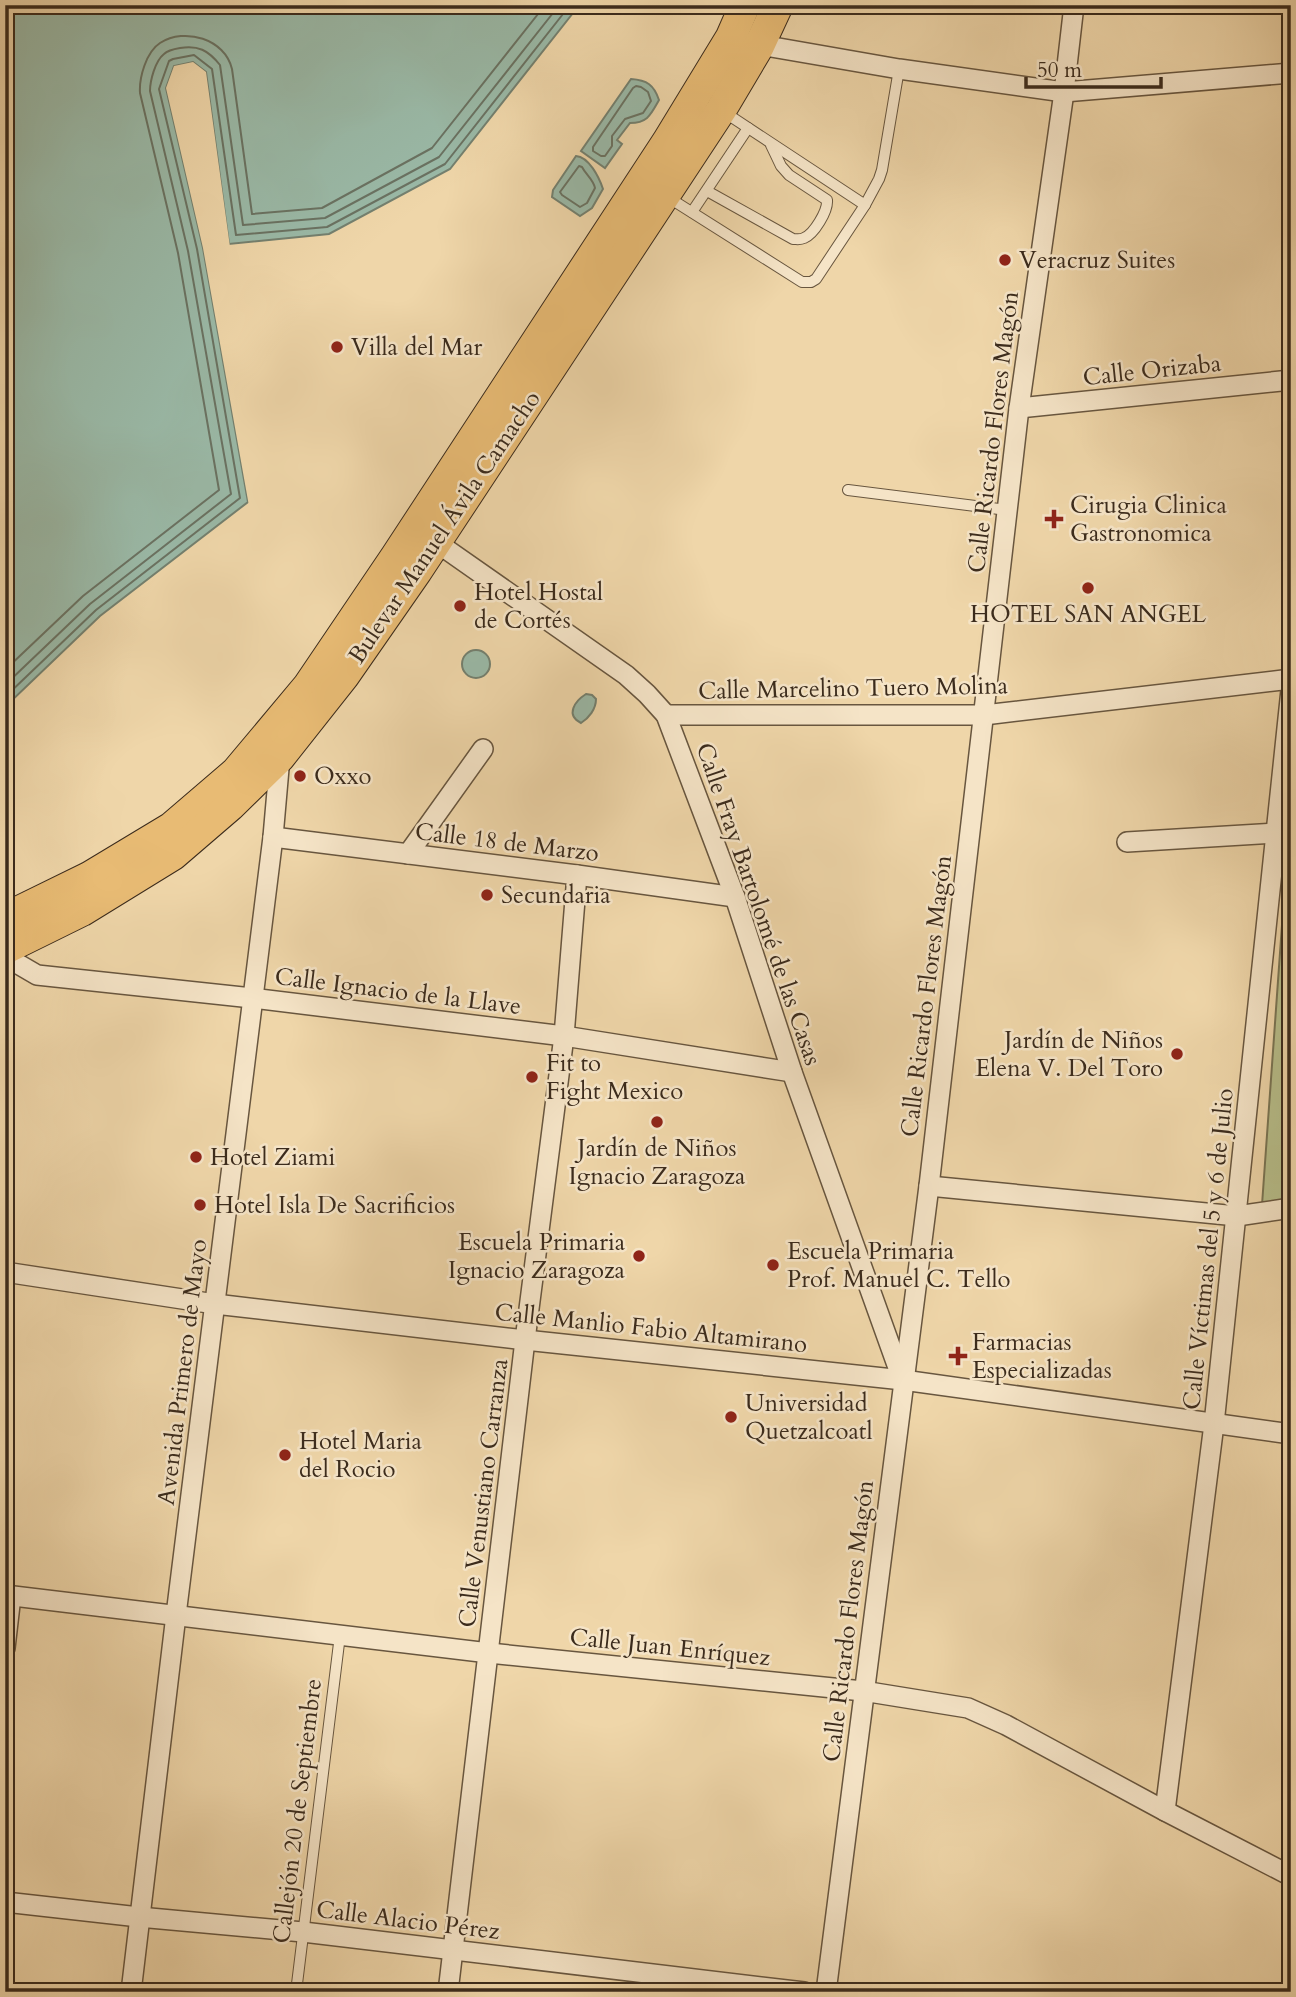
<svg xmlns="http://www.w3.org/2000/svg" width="1296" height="1997" viewBox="0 0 1296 1997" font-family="Cardo,serif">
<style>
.green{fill:#b7be8a;stroke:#797453;stroke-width:2}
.water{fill:#9ab9a7;stroke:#74806f;stroke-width:2}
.pier{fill:#efd6a9}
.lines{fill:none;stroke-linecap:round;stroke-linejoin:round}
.shore{stroke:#6a7262;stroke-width:2}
.service-casing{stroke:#68563f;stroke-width:12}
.minor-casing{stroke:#68563f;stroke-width:22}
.primary-casing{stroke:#3b2b1c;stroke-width:32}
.service{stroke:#f5e4c7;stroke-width:10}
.minor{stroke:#f5e4c7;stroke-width:19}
.primary{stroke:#e8bb74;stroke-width:30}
.poi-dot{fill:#8f2418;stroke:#f5e4c7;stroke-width:2.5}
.labels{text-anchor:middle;stroke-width:5;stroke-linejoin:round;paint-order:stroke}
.poi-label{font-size:24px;fill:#3b2b1c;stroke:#f5e4c7;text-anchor:start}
.street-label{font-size:24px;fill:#3b2b1c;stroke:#f5e4c7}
</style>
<rect width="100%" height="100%" fill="#efd6a9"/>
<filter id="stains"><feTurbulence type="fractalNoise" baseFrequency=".00286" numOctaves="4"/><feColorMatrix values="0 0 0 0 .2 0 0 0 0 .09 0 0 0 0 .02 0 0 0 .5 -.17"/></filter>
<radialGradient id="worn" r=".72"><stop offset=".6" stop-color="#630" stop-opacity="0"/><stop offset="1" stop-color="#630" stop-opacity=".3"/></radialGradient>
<path class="green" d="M1291,799V1201L1262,1205Z"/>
<g class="water">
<path d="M5,5H568L573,13L450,169L329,234L229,244L206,72L193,62L174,66L166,88L203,248L248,502L100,616L5,707Z"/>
<path d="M631,79C647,80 654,85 659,100C651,114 648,123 630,123L617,140L622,144L605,168L581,151Z"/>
<path d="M576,156C589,157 599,177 603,189L592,208L580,216L552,197L553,190Z"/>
<circle cx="476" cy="664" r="14"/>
<path d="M586,694L592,695L596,699C596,709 589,718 581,723C565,715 575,701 586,694Z"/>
</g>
<path class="pier" d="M193,62L206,72L230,247L226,244L203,74L192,66L176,69L169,88L207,247L252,501L249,506L203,248L166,88L174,66Z"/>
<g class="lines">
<g class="shore">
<path d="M636,86L641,87L648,92L651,101L643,113L625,119L612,136V146L605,156H601L593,151V147L633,88Z"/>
<path d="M579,166L582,167C586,175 593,179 595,188L587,203L580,207L562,195L560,192Z"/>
<path d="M5,670L83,596L219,490L178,253L140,93C139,78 146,52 160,43C185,27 225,39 232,69L252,214L322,208L432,148L542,9L543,5"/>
<path d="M5,685L90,604L231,494L188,251L150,91C150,81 155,61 164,54C168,50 174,49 180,48C198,45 208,50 220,65L243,225L325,218L439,157L553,13L554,5"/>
<path d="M5,697L96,610L240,498L197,249L159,89L169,61L173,59L194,55L212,69L236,235L327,227L445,164L563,14V5"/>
</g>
<defs>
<g id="service">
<path d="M707,191L793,239C797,239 800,240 804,238C814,234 828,211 827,200L789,175L781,166L771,145"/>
<path d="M666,196L802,282H811L816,279L865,205L724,112"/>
<path d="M865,205L879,179L882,170L899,69"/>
<path d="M692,212L748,128"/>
<path d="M848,490L1007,510"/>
<path d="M296,1992L340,1635"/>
</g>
<g id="minor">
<path d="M749,43L899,69L1064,92L1291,73"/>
<path d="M1019,408L1291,380"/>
<path d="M436,542L626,675L647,694L666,715L735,897L792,1072L901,1376"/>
<path d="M666,715H984L1291,679"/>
<path d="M273,837L577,875L735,897"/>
<path d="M1127,842L1276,833"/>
<path d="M408,854L483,749"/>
<path d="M5,950L13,961L37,975L252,998L564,1036L792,1072"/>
<path d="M929,1186L1237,1216L1291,1208"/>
<path d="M5,1272L215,1304L525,1340L903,1380L1291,1434"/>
<path d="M5,1595L489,1653L863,1691L968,1708L1006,1725L1165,1811L1291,1876"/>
<path d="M5,1648L11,1596"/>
<path d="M1165,1811L1214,1424L1291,690"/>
<path d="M5,1902L139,1917L303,1932L804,1992"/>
<path d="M131,1992L176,1615L273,837L280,757"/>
<path d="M448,1992L525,1340L564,1036L577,875"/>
<path d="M826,1992L929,1186L1019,408L1064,92L1074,5"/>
</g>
<g id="primary">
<path d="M5,918L89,877L172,827L236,772L308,686L396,556L667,142L731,37L745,5"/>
<path d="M5,949L82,911L173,855L230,806L280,757L344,676L417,571L721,110L759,46L778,5"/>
</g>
</defs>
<use href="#service" class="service-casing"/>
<use href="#minor" class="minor-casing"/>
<use href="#primary" class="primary-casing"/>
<use href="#service" class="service"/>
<use href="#minor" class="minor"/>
<use href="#primary" class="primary"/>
</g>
<g class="poi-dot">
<circle cx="1005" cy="260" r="7"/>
<circle cx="337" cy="347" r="7"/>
<path d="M1050.5 508.5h7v7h7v7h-7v7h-7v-7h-7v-7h7z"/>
<circle cx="1088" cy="588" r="7"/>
<circle cx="460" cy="606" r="7"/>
<circle cx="300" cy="776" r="7"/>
<circle cx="487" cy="895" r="7"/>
<circle cx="1177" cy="1054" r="7"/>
<circle cx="532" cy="1077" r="7"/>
<circle cx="657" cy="1122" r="7"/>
<circle cx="196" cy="1157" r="7"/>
<circle cx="200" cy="1205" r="7"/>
<circle cx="639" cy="1256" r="7"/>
<circle cx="773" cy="1265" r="7"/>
<path d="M954.5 1345.5h7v7h7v7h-7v7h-7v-7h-7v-7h7z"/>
<circle cx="731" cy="1417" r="7"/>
<circle cx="285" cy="1455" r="7"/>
</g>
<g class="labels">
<g class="poi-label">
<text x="1019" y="268">Veracruz Suites</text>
<text x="351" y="355">Villa del Mar</text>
<text x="1070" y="513">Cirugia Clinica<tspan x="1070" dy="28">Gastronomica</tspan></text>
<text x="474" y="600">Hotel Hostal<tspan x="474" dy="28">de Cortés</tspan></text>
<text x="1088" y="622" text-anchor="middle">HOTEL SAN ANGEL</text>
<text x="314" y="784">Oxxo</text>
<text x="501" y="903">Secundaria</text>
<text x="1163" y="1048" text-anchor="end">Jardín de Niños<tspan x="1163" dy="28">Elena V. Del Toro</tspan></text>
<text x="546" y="1071">Fit to<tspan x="546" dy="28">Fight Mexico</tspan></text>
<text x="657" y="1156" text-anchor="middle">Jardín de Niños<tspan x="657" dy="28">Ignacio Zaragoza</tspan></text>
<text x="210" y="1165">Hotel Ziami</text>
<text x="214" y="1213">Hotel Isla De Sacrificios</text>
<text x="625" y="1250" text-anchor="end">Escuela Primaria<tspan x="625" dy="28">Ignacio Zaragoza</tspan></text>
<text x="787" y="1259">Escuela Primaria<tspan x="787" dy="28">Prof. Manuel C. Tello</tspan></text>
<text x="972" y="1350">Farmacias<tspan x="972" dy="28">Especializadas</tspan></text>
<text x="745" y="1411">Universidad<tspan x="745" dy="28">Quetzalcoatl</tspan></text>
<text x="299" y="1449">Hotel Maria<tspan x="299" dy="28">del Rocio</tspan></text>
</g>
<g class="street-label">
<text transform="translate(1152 370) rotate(-6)" y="8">Calle Orizaba</text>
<text transform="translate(993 432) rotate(-83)" y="8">Calle Ricardo Flores Magón</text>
<text transform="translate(444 527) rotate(-56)" y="8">Bulevar Manuel Ávila Camacho</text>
<text transform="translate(853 688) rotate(-1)" y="8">Calle Marcelino Tuero Molina</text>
<text transform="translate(507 842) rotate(7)" y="8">Calle 18 de Marzo</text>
<text transform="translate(759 904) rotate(71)" y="8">Calle Fray Bartolomé de las Casas</text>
<text transform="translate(398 991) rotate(7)" y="8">Calle Ignacio de la Llave</text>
<text transform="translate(926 996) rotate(-83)" y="8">Calle Ricardo Flores Magón</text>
<text transform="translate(1208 1249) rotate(-84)" y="8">Calle Víctimas del 5 y 6 de Julio</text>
<text transform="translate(651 1328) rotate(6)" y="8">Calle Manlio Fabio Altamirano</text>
<text transform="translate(182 1372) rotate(-83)" y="8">Avenida Primero de Mayo</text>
<text transform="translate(483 1493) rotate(-83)" y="8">Calle Venustiano Carranza</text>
<text transform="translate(848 1621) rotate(-83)" y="8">Calle Ricardo Flores Magón</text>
<text transform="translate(670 1647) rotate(6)" y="8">Calle Juan Enríquez</text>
<text transform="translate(297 1811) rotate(-83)" y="8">Callejón 20 de Septiembre</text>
<text transform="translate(408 1920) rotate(7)" y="8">Calle Alacio Pérez</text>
</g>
</g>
<rect width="1296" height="1997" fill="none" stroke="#efd6a9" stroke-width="28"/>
<rect x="7" y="7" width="1282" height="1983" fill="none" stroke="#3b2b1c" stroke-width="3.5"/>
<rect x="14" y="14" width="1268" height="1969" fill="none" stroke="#3b2b1c" stroke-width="2"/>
<path d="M1026 77v10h135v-10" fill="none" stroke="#3b2b1c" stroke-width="3.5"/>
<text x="1037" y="77" font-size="21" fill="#3b2b1c" stroke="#f5e4c7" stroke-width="5" paint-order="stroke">50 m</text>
<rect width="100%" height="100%" filter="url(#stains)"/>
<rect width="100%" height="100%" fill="url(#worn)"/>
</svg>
